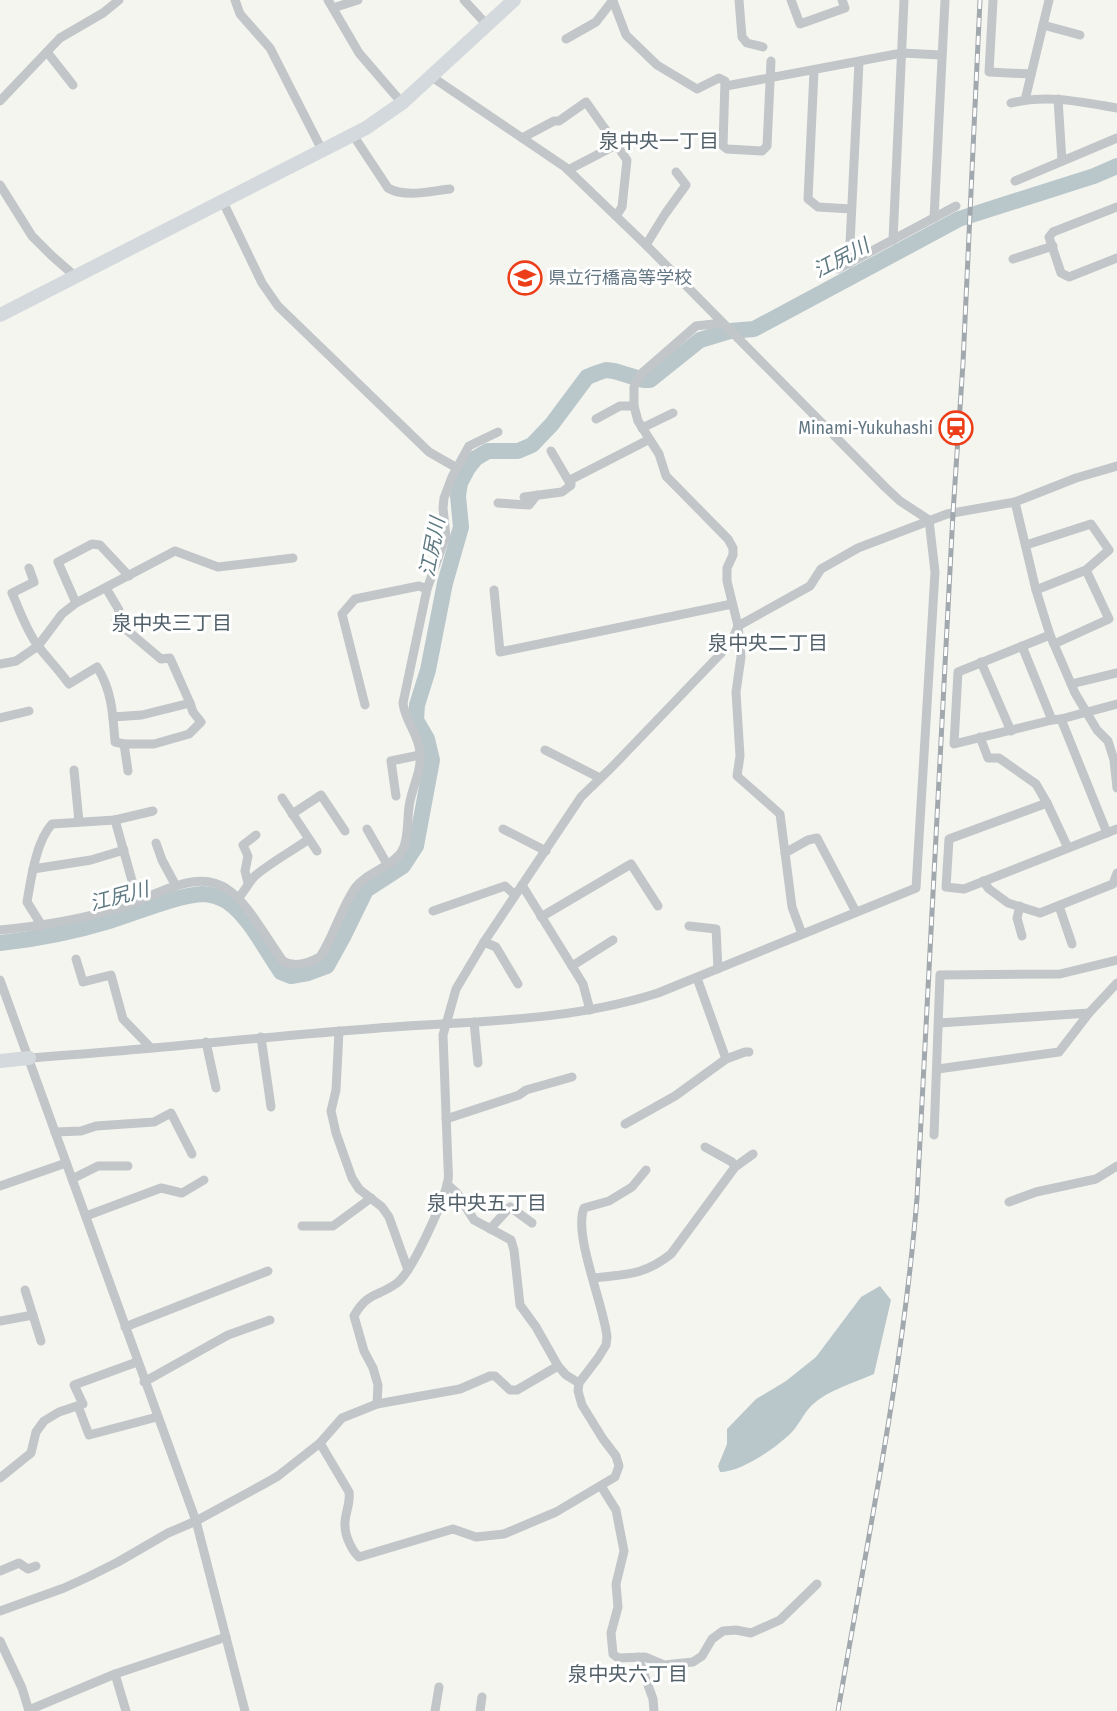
<svg xmlns="http://www.w3.org/2000/svg" width="1117" height="1711" viewBox="0 0 1117 1711" font-family="'Fira Sans Condensed','Noto Sans JP',sans-serif">
<style>
.water{fill:#b9c7cb}
.lines{fill:none;stroke-linecap:round;stroke-linejoin:round}
.river{stroke:#b9c7cb;stroke-width:16}
.street{stroke:#c2c6c9;stroke-width:9}
.secondary{stroke:#d3d9dc;stroke-width:14}
.rail-casing{stroke:#a2a9ae;stroke-width:5}
.rail{stroke:#fff;stroke-width:3;stroke-dasharray:9;stroke-linecap:butt}
.labels{text-anchor:middle;stroke-width:6;stroke-linejoin:round;paint-order:stroke}
.poi-label{font-size:18px;fill:#627683;stroke:#fff;text-anchor:start}
.neighbourhood-label{font-size:20px;fill:#505f68;stroke:#fff}
.water-label{font-size:20px;font-style:italic;fill:#5e7981;stroke:#fff}
</style>
<rect width="100%" height="100%" fill="#f5f5f0"/>
<path class="water" d="M880,1286L891,1300L874,1374C854,1383 828,1390 812,1405C803,1414 798,1427 789,1435C774,1449 741,1472 720,1472L718,1466L727,1444V1429L756,1399L786,1381L816,1357L861,1297Z"/>
<g class="lines">
<path class="river" d="M0,943C37,939 73,932 109,921C136,913 174,896 202,894C211,894 220,897 228,902C249,916 266,951 281,972L291,976L308,973L327,966L343,937L366,890L403,866L416,846L432,760L427,739L416,720L417,705L428,670L445,583L461,527L458,496L460,483L468,468L476,458L488,451H518L532,445L552,424L587,377L597,373L606,370L614,371L644,380H650L700,340L730,331L754,329L959,219L1094,176L1117,166"/>
<g class="street">
<path d="M235,0L240,14L270,48L323,152"/>
<path d="M328,0L359,53L402,103"/>
<path d="M464,0L487,25"/>
<path d="M739,0L742,37L747,43L763,47"/>
<path d="M791,0L800,24L845,8L842,0"/>
<path d="M993,0L989,72L1031,74"/>
<path d="M613,1L626,35L657,65L697,89L719,78L725,81L723,146L727,149L762,151L767,146L771,61"/>
<path d="M333,8L358,0"/>
<path d="M1043,25L1080,35"/>
<path d="M566,39L596,22L613,0"/>
<path d="M47,52L73,85"/>
<path d="M814,71L808,199L818,207L851,209"/>
<path d="M432,77L565,167L646,245L886,488L900,501L929,520"/>
<path d="M726,86L902,53L941,55"/>
<path d="M1058,99L1062,161"/>
<path d="M1025,100L1049,0"/>
<path d="M0,101L60,38L103,13L119,0"/>
<path d="M1011,103C1047,94 1081,102 1117,108"/>
<path d="M353,135L388,188C405,198 431,191 450,189"/>
<path d="M522,138L554,121H559L586,102L627,160L622,207L616,216"/>
<path d="M568,170L616,145"/>
<path d="M1015,181L1117,138"/>
<path d="M0,185L32,236L51,255L76,277"/>
<path d="M223,202L262,283L278,306L429,452L457,468"/>
<path d="M1117,207L1053,232L1049,237L1061,273L1069,277L1117,258"/>
<path d="M934,218L945,0"/>
<path d="M893,240L904,0"/>
<path d="M646,245L665,214L686,185L676,172"/>
<path d="M1013,259L1053,246"/>
<path d="M849,264L859,62"/>
<path d="M838,269L956,206"/>
<path d="M722,323L696,326L641,374L634,387V406L638,421L659,454L666,476L728,539L733,548V555L727,568V581L738,626L741,657L736,692L740,756L737,776L780,814L792,907L802,934"/>
<path d="M596,419L620,406H634"/>
<path d="M642,428L673,413"/>
<path d="M551,451L571,485"/>
<path d="M524,497L562,492L570,486L572,479L648,440"/>
<path d="M1015,502L1036,590L1050,635L1075,693L1097,730L1108,741L1114,760L1117,788"/>
<path d="M498,503L529,505L537,495"/>
<path d="M1026,545L1091,524L1109,550L1086,570L1036,590"/>
<path d="M29,568L34,582L12,593C20,611 26,630 38,646C48,659 59,670 69,684L97,667C112,690 113,715 115,742L124,744L128,771"/>
<path d="M106,588L119,610L116,621L161,659L170,658L190,703L142,715L113,717"/>
<path d="M494,590L500,652L732,604"/>
<path d="M76,603L58,562L92,544L100,545L129,576"/>
<path d="M1050,635L958,672L954,744L1052,720L1061,719L1117,704"/>
<path d="M1054,644L1109,619L1086,570"/>
<path d="M1022,646L1052,720"/>
<path d="M981,662L1011,731"/>
<path d="M0,664L16,661L38,646L62,614L76,603L175,551L218,567L293,558"/>
<path d="M1071,684L1116,673"/>
<path d="M365,705L342,614L355,599L419,586L427,589L446,536L443,508L444,498L452,477L469,446L498,432"/>
<path d="M0,718L29,711"/>
<path d="M1061,719L1107,833"/>
<path d="M980,737L988,758H999L1036,784L1047,803L949,839L946,887L964,889L1117,829"/>
<path d="M124,744H154L189,734L201,722L193,712L190,703"/>
<path d="M545,750L600,778"/>
<path d="M74,770L79,822"/>
<path d="M396,796L391,761L420,755"/>
<path d="M282,798L317,851"/>
<path d="M1047,803L1068,848"/>
<path d="M292,814L321,795L345,831"/>
<path d="M115,820L153,811"/>
<path d="M367,829L387,864"/>
<path d="M503,829L546,851"/>
<path d="M156,843L162,860L176,886"/>
<path d="M785,853L808,840L817,838L856,912"/>
<path d="M33,869L91,860L124,850"/>
<path d="M983,881L989,889L1008,903L1040,913L1113,884L1117,873"/>
<path d="M248,883L245,871L248,856L243,845L256,835"/>
<path d="M522,885L583,984L590,1010"/>
<path d="M239,897C246,890 249,881 256,875C273,861 292,851 309,839"/>
<path d="M1020,906L1017,918L1022,936"/>
<path d="M1059,906L1072,944"/>
<path d="M433,911L505,886L515,895"/>
<path d="M541,917L631,864L658,906"/>
<path d="M42,926L27,902C31,879 36,841 52,824L115,820L138,902"/>
<path d="M689,926L716,929L718,969"/>
<path d="M0,930C40,926 79,920 118,908C143,901 166,886 192,882C204,880 217,882 227,889C247,901 268,941 283,961C294,968 309,963 320,957C334,936 340,910 355,888C366,873 387,869 399,855C409,844 407,821 409,807C411,789 422,772 420,753C419,734 405,722 403,703L427,589"/>
<path d="M484,942L496,947L518,984"/>
<path d="M76,959L83,982L111,975L123,1019L150,1047"/>
<path d="M572,966L613,940"/>
<path d="M697,978L726,1059L745,1052H749"/>
<path d="M0,980L196,1521L245,1711"/>
<path d="M474,1022L478,1063"/>
<path d="M939,1023L1089,1013"/>
<path d="M339,1031L336,1090L331,1111L336,1133L352,1178L359,1189L382,1207L389,1217L408,1270"/>
<path d="M261,1037L271,1107"/>
<path d="M206,1042L216,1088"/>
<path d="M29,1058C145,1050 262,1037 379,1028C472,1021 568,1022 658,993L916,888L935,572L929,520"/>
<path d="M938,1069L1059,1052L1089,1013L1117,983"/>
<path d="M446,1119L519,1095L526,1090L572,1077"/>
<path d="M625,1124L675,1096L726,1059"/>
<path d="M55,1132L81,1131L96,1126L154,1122L171,1113L192,1154"/>
<path d="M934,1135L940,975L1060,974L1117,960"/>
<path d="M705,1147L732,1162L735,1167"/>
<path d="M72,1179L98,1166H128"/>
<path d="M447,1184L457,1193L474,1220L511,1240L514,1250L520,1305L536,1327L558,1366L566,1375L579,1383"/>
<path d="M0,1186L66,1163"/>
<path d="M1009,1202L1036,1192L1096,1179L1117,1166"/>
<path d="M86,1216L161,1188L182,1193L204,1180"/>
<path d="M302,1226H333L371,1198"/>
<path d="M490,1229L510,1207L532,1223"/>
<path d="M593,1278C626,1274 643,1276 671,1254L735,1167L753,1154"/>
<path d="M25,1290L41,1341"/>
<path d="M0,1321L33,1315"/>
<path d="M125,1327L268,1271"/>
<path d="M144,1382L228,1335L270,1320"/>
<path d="M377,1404L378,1385L373,1368L364,1351L354,1316C367,1292 378,1297 397,1283C412,1272 445,1199 448,1180C449,1176 448,1170 448,1166L443,1035L456,989L484,942L581,797L612,767L731,643L738,626L810,586L821,569L858,548L947,514L1015,502L1076,478L1117,466"/>
<path d="M78,1406L89,1435L157,1417"/>
<path d="M320,1443L349,1492C351,1504 344,1514 345,1526C345,1536 352,1551 359,1557L453,1529L476,1537L504,1534L556,1512L615,1477L619,1466L616,1456L603,1439L582,1405L578,1391L579,1383L598,1358L606,1345L607,1337C604,1305 573,1235 584,1208L609,1201L632,1187L646,1170"/>
<path d="M0,1478L31,1453L36,1432L44,1421L59,1412L83,1404L74,1385L137,1362"/>
<path d="M601,1486L616,1510L624,1551L616,1584L618,1607L611,1633L613,1654L618,1658L645,1657L664,1665L693,1662L702,1656L712,1639L723,1631L736,1630L751,1633L780,1620L817,1584"/>
<path d="M0,1571L19,1563L28,1569L36,1566"/>
<path d="M0,1611L64,1588L88,1577L118,1562L168,1533L196,1521L264,1484L278,1476L320,1443L342,1418L377,1404L460,1389L490,1376H495L510,1390H517L558,1366"/>
<path d="M0,1641L22,1688L29,1711"/>
<path d="M638,1657L653,1699L654,1711"/>
<path d="M115,1674L126,1711"/>
<path d="M29,1710L115,1674L226,1637"/>
<path d="M435,1711L439,1687"/>
<path d="M480,1711L482,1697"/>
</g>
<g class="secondary">
<path d="M0,315L366,128L402,103L514,0"/>
<path d="M0,1061L29,1058"/>
</g>
<defs>
<path id="rail" d="M838,1711C867,1541 903,1370 917,1198L953,513L963,363L980,0"/>
</defs>
<use href="#rail" class="rail-casing"/>
<use href="#rail" class="rail"/>
</g>
<defs>
<symbol id="school-ring" viewBox="-11 -11 22 22"><circle r="9.5" fill="#fff" stroke="#ec3e19" stroke-width="1.5"/><path d="M0-5L7-2L0 1L-7-2ZM-4 1L0 2.5L4 1V4Q0 6-4 4Z" fill="#ec3e19"/></symbol>
<symbol id="station-ring" viewBox="-11 -11 22 22"><circle r="9.5" fill="#fff" stroke="#ec3e19" stroke-width="1.5"/><path d="M-3-6H3Q5-6 5-4V2Q5 4 3 4L4.5 6H3L1.5 4h-3L-3 6H-4.5L-3 4Q-5 4-5 2V-4Q-5-6-3-6ZM-3.5-4v3h7v-3ZM-3.5 1v1.5H-2V1ZM2 1v1.5H3.5V1Z" fill="#ec3e19"/></symbol>
</defs>
<g fill-rule="evenodd">
<use href="#school-ring" x="506" y="259" width="38" height="38"/>
<use href="#station-ring" x="937" y="409" width="38" height="38"/>
</g>
<g class="labels">
<g class="poi-label">
<text x="548" y="284">県立行橋高等学校</text>
<text x="933" y="434" text-anchor="end">Minami-Yukuhashi</text>
</g>
<g class="neighbourhood-label">
<text x="659" y="148">泉中央一丁目</text>
<text x="172" y="630">泉中央三丁目</text>
<text x="768" y="650">泉中央二丁目</text>
<text x="487" y="1210">泉中央五丁目</text>
<text x="628" y="1681">泉中央六丁目</text>
</g>
<g class="water-label">
<text transform="translate(841 258) rotate(-28)" y="7">江尻川</text>
<text transform="translate(432 547) rotate(-79)" y="7">江尻川</text>
<text transform="translate(119 896) rotate(-15)" y="7">江尻川</text>
</g>
</g>
</svg>
